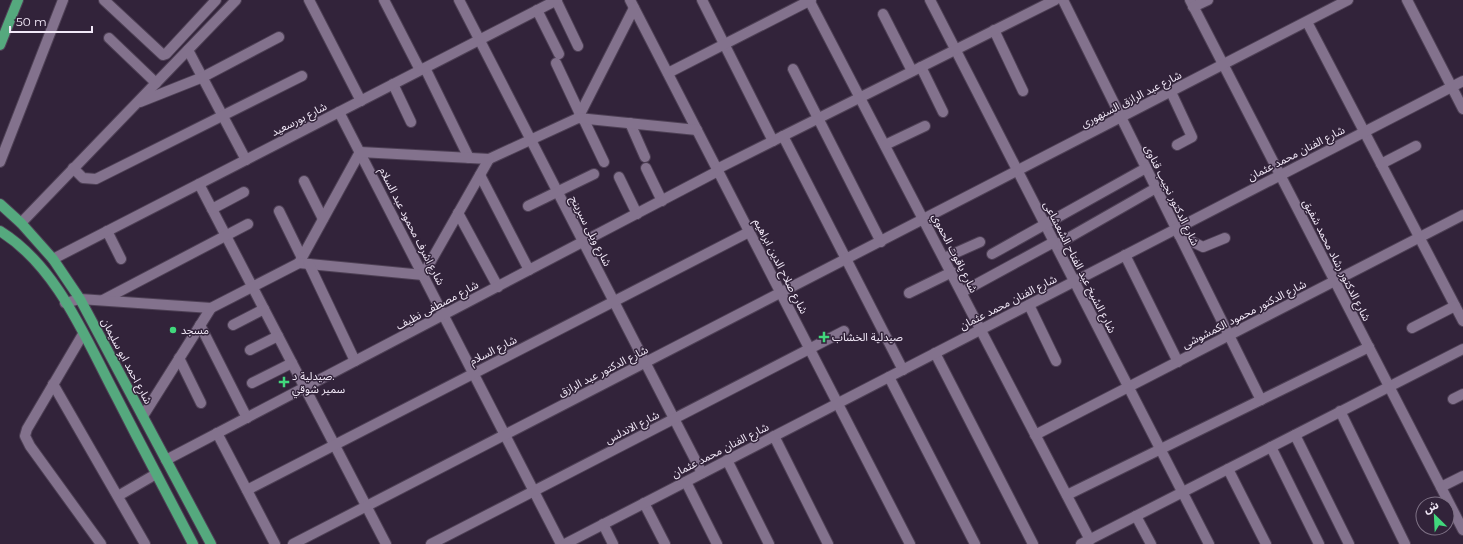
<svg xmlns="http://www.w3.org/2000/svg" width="1463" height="544" viewBox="0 0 1463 544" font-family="Montserrat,'Noto Sans Arabic',sans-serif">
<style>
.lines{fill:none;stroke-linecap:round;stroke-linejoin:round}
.minor-casing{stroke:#4e4055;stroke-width:12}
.major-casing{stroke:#4e4055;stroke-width:12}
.minor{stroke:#83728d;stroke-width:10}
.major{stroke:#55a97e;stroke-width:10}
.poi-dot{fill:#41d77c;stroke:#32233a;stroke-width:1.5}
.labels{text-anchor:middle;stroke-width:3;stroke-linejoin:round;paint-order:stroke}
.street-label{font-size:11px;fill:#f2e9f8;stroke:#32233a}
.poi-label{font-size:11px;fill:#f2e9f8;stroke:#32233a;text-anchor:start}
</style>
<rect width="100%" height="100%" fill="#32233a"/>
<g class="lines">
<defs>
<g id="minor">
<path d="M104,0L163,55L166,54L216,0"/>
<path d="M309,0L361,101"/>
<path d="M384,0L420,70"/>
<path d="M459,0L702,473"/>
<path d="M556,0L578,46"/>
<path d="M630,0L910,544"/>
<path d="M702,0L773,141"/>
<path d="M809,0L1090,540"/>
<path d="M930,0L1209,544"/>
<path d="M1063,0L1261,400"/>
<path d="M1190,0L1463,530"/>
<path d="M1407,0L1463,109"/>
<path d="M1193,7L1208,0"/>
<path d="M537,10L559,54"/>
<path d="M883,14L912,71"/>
<path d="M1307,22L1463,321"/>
<path d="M994,30L1023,91"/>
<path d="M109,38L156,83"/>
<path d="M188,50L246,160"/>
<path d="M556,63L580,114"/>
<path d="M921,67L943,112"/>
<path d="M425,68L469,158"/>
<path d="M793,69L881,242"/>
<path d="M668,73L811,0"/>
<path d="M393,84L411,122"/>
<path d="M1171,92L1192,137L1177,145"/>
<path d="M140,102L203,77L279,37"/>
<path d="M339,112L561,544"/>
<path d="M578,118L634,8"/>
<path d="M583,118L604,162"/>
<path d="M630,123L645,157"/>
<path d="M783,136L903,370"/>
<path d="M885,145L925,126"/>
<path d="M0,162L63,0"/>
<path d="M1381,164L1416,146"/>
<path d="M73,168L83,178L96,179L302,76"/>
<path d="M646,168L662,201"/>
<path d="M717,169L1055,0"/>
<path d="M480,175L529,270"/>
<path d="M619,177L637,214"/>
<path d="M304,181L323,219"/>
<path d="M199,184L386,544"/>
<path d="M528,206L594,174"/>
<path d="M212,209L244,192"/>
<path d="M279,211L302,258"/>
<path d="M458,213L498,287"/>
<path d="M21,223L236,0"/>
<path d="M107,231L121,259"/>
<path d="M1179,235L1203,247L1225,238"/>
<path d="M1056,245L1156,188"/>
<path d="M992,254L1146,168"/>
<path d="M1125,255L1178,362"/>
<path d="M944,258L980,242"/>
<path d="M53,259L557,0"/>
<path d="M299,263L360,152L489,159L578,118L697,130"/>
<path d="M299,263L423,275L489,159"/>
<path d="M309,264L355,361"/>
<path d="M962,292L1054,242"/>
<path d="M909,293L952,272"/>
<path d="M103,300L248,224"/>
<path d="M65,303L80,299L211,308L299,263"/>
<path d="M1029,305L1056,361"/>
<path d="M200,325L247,418"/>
<path d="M233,325L264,309"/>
<path d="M1412,328L1455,306"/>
<path d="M83,334L27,429L25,436L30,446L101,544"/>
<path d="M250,350L278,336"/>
<path d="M935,353L1033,544"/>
<path d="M179,358L201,403"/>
<path d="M889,377L975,544"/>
<path d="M252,383L292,363"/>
<path d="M53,384L145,544"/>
<path d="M1453,399L1463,394"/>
<path d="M1340,411L1405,544"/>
<path d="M143,416L211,308"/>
<path d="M217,433L275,544"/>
<path d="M1035,435L1463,215"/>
<path d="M1295,435L1349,544"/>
<path d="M774,436L828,544"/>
<path d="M1271,447L1319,544"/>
<path d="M166,460L718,171"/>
<path d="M727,460L769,544"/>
<path d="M1228,469L1266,544"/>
<path d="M686,482L717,544"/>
<path d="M1441,487L1463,476"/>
<path d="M247,490L749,232"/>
<path d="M1067,495L1369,347"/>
<path d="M118,496L156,474"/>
<path d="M644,503L665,544"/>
<path d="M1136,516L1151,544"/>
<path d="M603,524L613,544"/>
<path d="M293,544L1348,0"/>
<path d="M431,544L844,331"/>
<path d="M565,544L1463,81"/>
<path d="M1081,544L1463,349"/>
</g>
<g id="major">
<path d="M0,45L18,0"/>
<path d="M0,204L21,223L53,259L80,299L211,544"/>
<path d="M0,231C58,267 86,340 117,398C142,447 168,496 193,544"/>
</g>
</defs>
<use href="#minor" class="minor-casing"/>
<use href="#major" class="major-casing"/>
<use href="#minor" class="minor"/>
<use href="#major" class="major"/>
</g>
<g class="poi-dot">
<circle cx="173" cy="330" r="4"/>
<path d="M822 331h4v4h4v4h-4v4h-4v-4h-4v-4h4z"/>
<path d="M282 376h4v4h4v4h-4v4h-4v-4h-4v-4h4z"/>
</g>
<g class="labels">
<g class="street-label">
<text transform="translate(1131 99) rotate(-27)" y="4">شارع عبد الرازق السنهورى</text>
<text transform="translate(299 119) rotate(-27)" y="4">شارع بورسعيد</text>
<text transform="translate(1296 153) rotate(-27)" y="4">شارع الفنان محمد عثمان</text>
<text transform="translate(1172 195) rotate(64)" y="4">شارع الدكتور نجيب قناوى</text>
<text transform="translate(412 226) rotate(63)" y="4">شارع اشرف محمود عبد السلام</text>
<text transform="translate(591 231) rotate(63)" y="4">شارع ويلى سبرينج</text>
<text transform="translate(955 253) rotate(63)" y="4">شارع ياقوت الحموي</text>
<text transform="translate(1337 260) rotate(63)" y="4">شارع الدكتور رشاد محمد شفيق</text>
<text transform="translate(781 266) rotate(63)" y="4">شارع صلاح الدين ابراهيم</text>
<text transform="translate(1080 267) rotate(63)" y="4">شارع الشيخ عبد الفتاح الشعشاعى</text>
<text transform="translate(1008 302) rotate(-27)" y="4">شارع الفنان محمد عثمان</text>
<text transform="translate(437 305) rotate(-28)" y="4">شارع مصطفى نظيف</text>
<text transform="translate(1244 314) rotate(-27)" y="4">شارع الدكتور محمود الكمشوشى</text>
<text transform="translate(493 350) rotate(-27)" y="4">شارع السلام</text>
<text transform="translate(127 361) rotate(62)" y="4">شارع احمد ابو سليمان</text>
<text transform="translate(603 371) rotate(-27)" y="4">شارع الدكتور عبد الرازق</text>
<text transform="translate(632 427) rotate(-27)" y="4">شارع الاندلس</text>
<text transform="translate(720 450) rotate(-27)" y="4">شارع الفنان محمد عثمان</text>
</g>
<g class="poi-label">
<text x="181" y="334">مسجد</text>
<text x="832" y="341">صيدلية الخشاب</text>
<text x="292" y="380">صيدلية د.<tspan x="292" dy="13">سمير شوقي</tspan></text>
</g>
</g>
<g transform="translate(1435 516) rotate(336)"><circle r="19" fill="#32233a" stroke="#7f7286"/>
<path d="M0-3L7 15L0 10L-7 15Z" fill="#41d77c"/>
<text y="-6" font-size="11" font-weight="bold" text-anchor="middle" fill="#f2e9f8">ش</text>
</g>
<path d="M10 26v6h82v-6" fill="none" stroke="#f2e9f8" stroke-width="2"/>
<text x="16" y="26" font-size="12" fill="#f2e9f8" stroke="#32233a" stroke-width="3" paint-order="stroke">50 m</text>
</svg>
